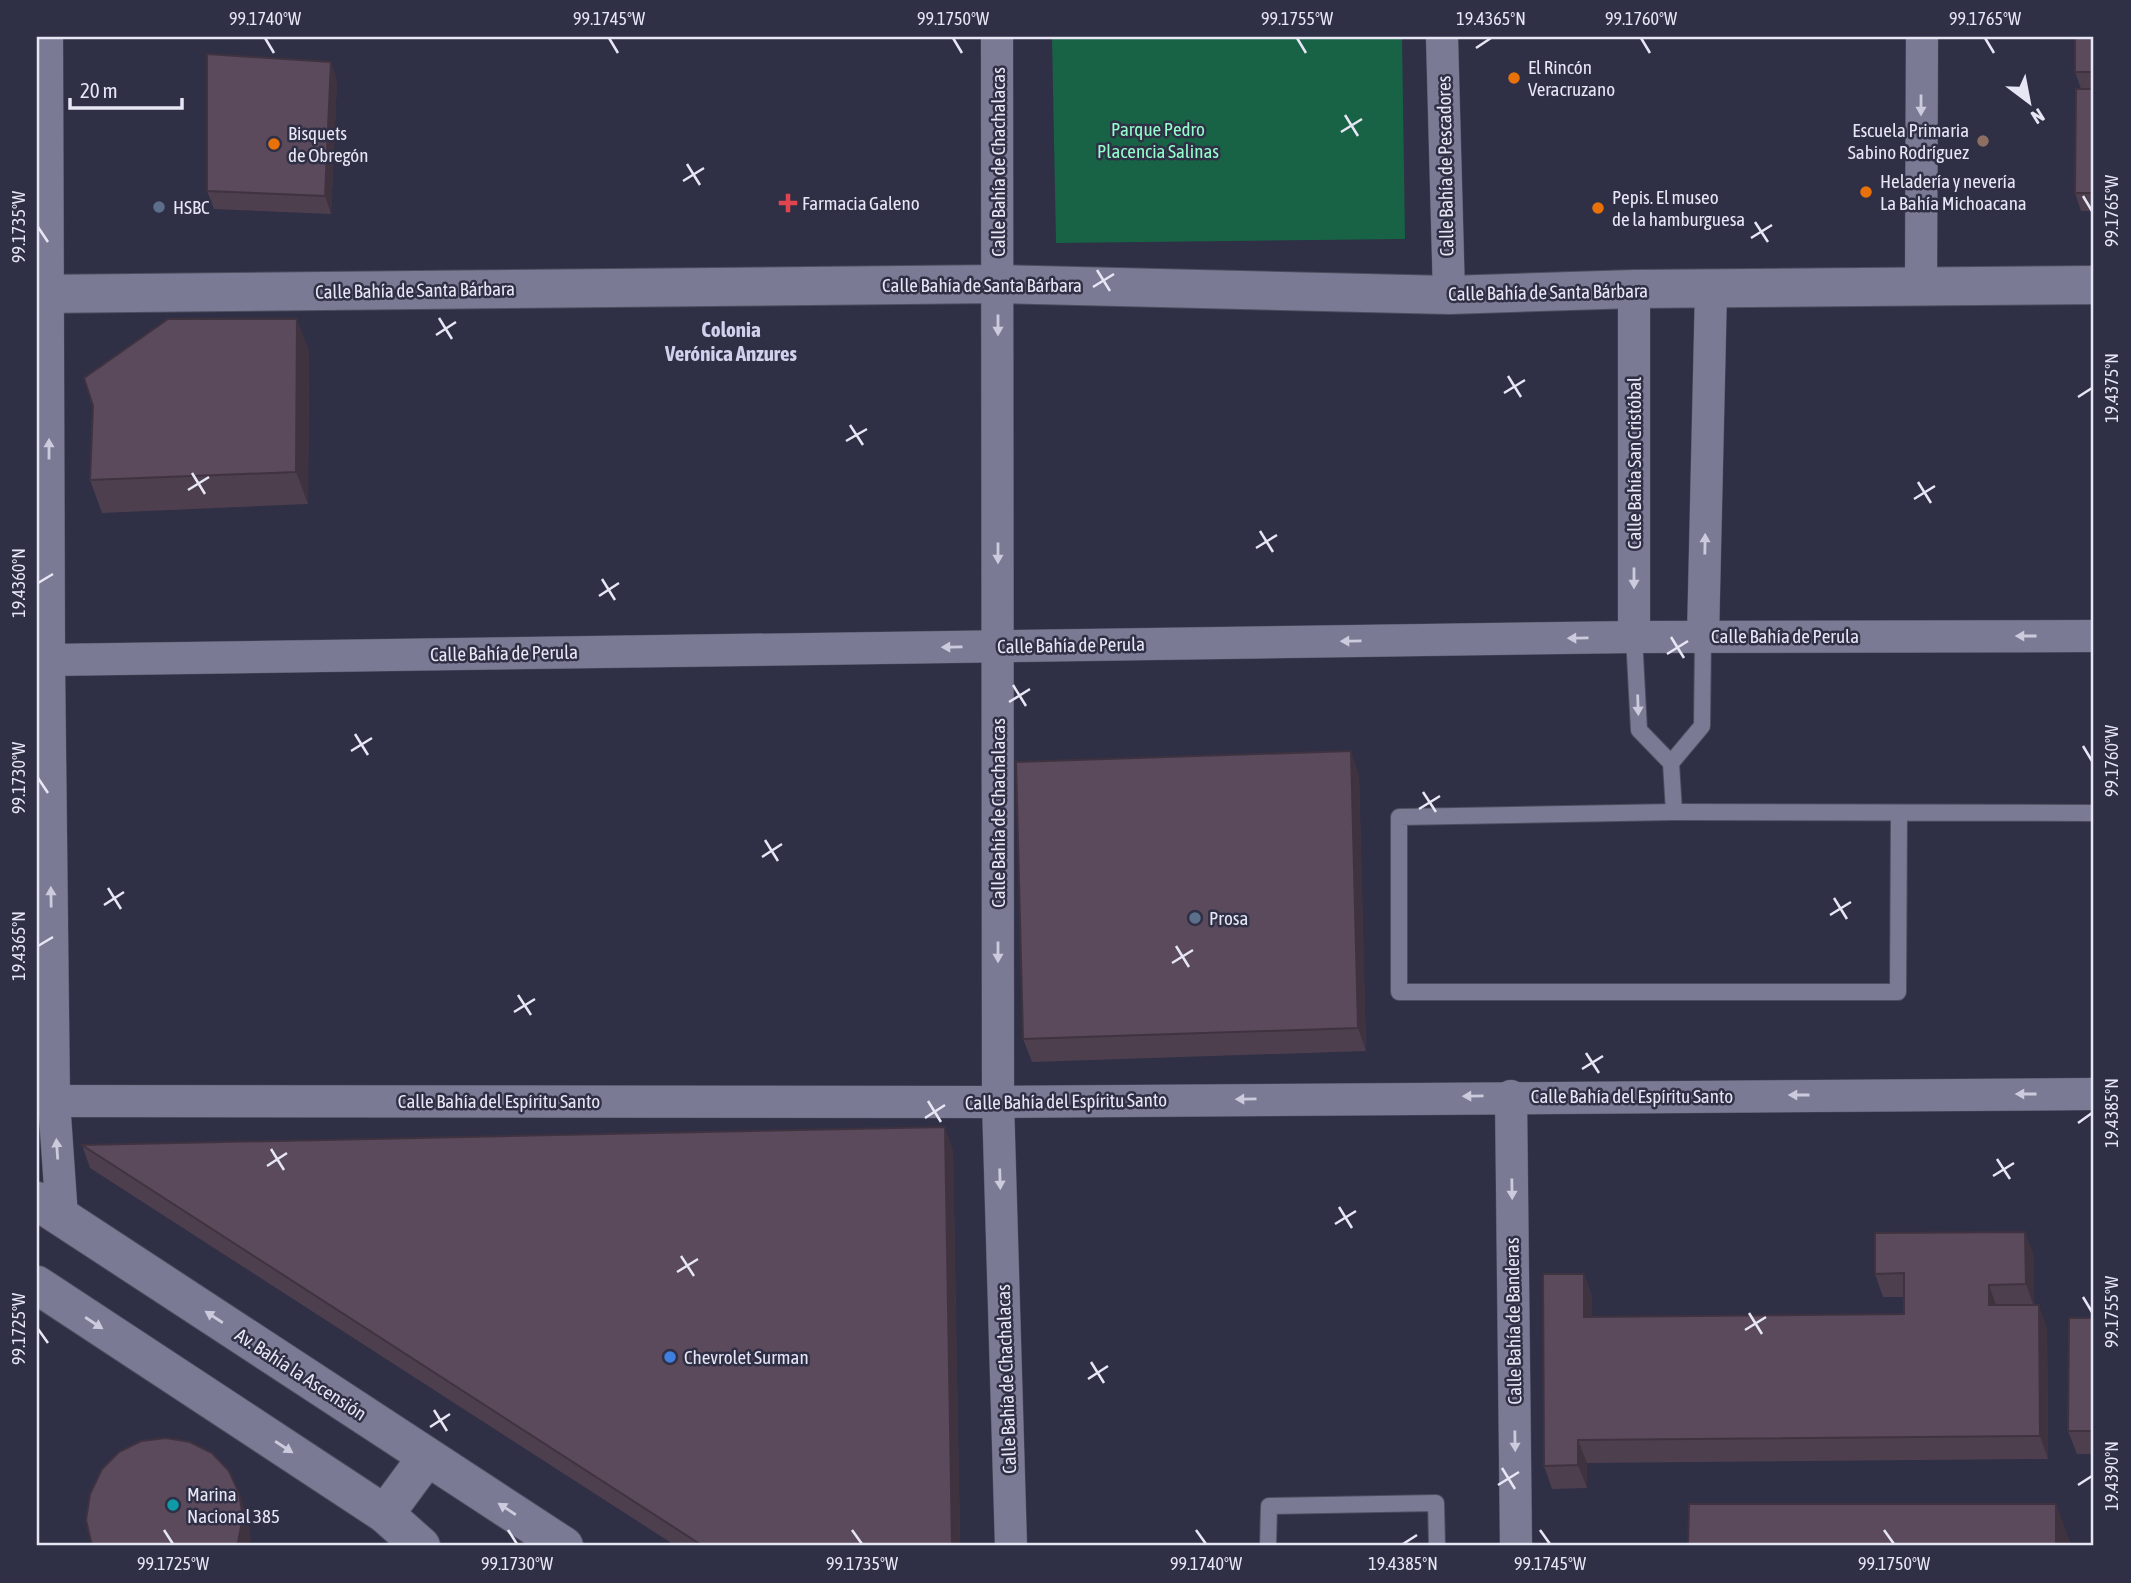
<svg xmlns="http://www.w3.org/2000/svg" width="2131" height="1583" viewBox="0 0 2131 1583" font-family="'Asap Condensed',sans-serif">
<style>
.green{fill:#186346}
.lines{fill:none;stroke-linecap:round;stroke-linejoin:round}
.lane-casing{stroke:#4d4d60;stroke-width:18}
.street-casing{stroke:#4d4d60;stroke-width:33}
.secondary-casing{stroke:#4d4d60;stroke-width:40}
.lane{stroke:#7a7a94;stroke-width:16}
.street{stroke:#7a7a94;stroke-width:32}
.secondary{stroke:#7a7a94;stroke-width:38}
.wall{fill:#4e3f4f}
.shaded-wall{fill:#403340}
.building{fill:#5b495c;stroke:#403340;stroke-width:2}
.oneway{fill:#cbcbdd}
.ticks{fill:none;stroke:#e6e6f5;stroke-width:2.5}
.food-dot{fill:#e8710a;stroke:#2f2f45;stroke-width:2.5}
.education-dot{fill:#8d6e63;stroke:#2f2f45;stroke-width:2.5}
.health-dot{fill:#e0444e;stroke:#2f2f45;stroke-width:2.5}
.service-dot{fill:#5c6f8a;stroke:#2f2f45;stroke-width:2.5}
.shop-dot{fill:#3f7fe0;stroke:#2f2f45;stroke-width:2.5}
.culture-dot{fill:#0f9aa8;stroke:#2f2f45;stroke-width:2.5}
.labels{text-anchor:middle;stroke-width:5;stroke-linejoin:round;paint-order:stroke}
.poi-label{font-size:19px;fill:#e6e6f5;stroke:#2f2f45;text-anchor:start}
.park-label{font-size:19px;fill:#93fdcb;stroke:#2f2f45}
.street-label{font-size:19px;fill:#e6e6f5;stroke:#2f2f45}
.neighbourhood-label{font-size:21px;font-weight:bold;fill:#d1d1ed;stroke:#2f2f45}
.neatline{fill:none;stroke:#e6e6f5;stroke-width:2.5}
.ticks-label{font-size:18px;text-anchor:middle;fill:#e6e6f5}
</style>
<rect width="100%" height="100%" fill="#2f2f45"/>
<path class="green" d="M1052,37H1402L1405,239L1056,243Z"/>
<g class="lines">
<defs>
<g id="lane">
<path d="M1634,637L1639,730L1671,763L1674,812"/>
<path d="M1671,763L1702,726L1703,637"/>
<path d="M1899,813L1898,992H1399V817L1674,812L2092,813"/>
<path d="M1268,1546L1269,1506L1436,1503L1437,1546"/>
</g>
<g id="street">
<path d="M47,37L49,660L54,1101L62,1217"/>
<path d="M997,37L998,1102L1011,1546"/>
<path d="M1442,37L1449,295"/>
<path d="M1921,285L1922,37"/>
<path d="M1634,289V637"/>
<path d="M1703,637L1711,290"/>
<path d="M49,660L1634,637L2094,636"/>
<path d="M1511,1096L1516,1546"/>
<path d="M37,1101L998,1102L2094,1094"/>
</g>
<g id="secondary">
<path d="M37,294L998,284L1449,295L1634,289L2094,285"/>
<path d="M37,1201L564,1546"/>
<path d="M37,1285L385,1514L421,1546"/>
<path d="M385,1514L427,1457"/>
</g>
</defs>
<use href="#lane" class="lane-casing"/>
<use href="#street" class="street-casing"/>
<use href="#secondary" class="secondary-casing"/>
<use href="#lane" class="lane"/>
<use href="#street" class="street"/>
<use href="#secondary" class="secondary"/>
</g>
<g class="wall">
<path d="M2094,37V211H2081L2075,193L2081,89L2075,72Z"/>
<path d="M337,80L331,214L214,209L207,191Z"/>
<path d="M309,351L308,504L102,513L90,480Z"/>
<path d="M1359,775L1366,1051L1032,1062L1023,1039Z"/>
<path d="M82,1145L953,1150L960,1546H676L90,1168Z"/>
<path d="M2034,1255V1305L2047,1328L2048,1459L1587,1463V1488L1552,1489L1544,1466L1584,1274L1592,1297V1317L1904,1314V1297H1883L1875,1274Z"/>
<path d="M2094,1318V1454H2077L2068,1431Z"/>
</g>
<g class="shaded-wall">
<path d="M331,62L337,80L331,214L325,196Z"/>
<path d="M297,319L309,351L308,504L296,472Z"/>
<path d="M1351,751L1359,775L1366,1051L1358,1028Z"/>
<path d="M945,1127L953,1150L960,1546H952Z"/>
<path d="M2025,1232L2034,1255V1307L2026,1284Z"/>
<path d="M1584,1274L1592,1297L1593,1340L1584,1317Z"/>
<path d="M1989,1285L1997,1308L1989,1305Z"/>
<path d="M2039,1305L2047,1328L2048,1459L2040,1436Z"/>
<path d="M1578,1440L1587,1463V1488L1578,1465Z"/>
<path d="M239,1493L248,1516L251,1540L250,1546H236Z"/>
<path d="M2056,1504L2072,1546H2056Z"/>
</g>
<g class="building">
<rect x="2075" y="37" width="19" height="35"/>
<path d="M207,54L331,62L325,196L207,191Z"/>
<path d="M2076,89H2094V193H2075Z"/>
<path d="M168,319H297L296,472L90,480L93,406L84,378Z"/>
<path d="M1351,751L1358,1028L1023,1039L1016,762Z"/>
<path d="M945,1127L952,1546H703L82,1145Z"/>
<path d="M2025,1232L2026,1284L1989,1285V1305H2039L2040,1436L1578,1440V1465L1544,1466L1543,1274H1584V1317L1904,1314V1273L1875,1274V1233Z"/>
<path d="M2069,1318H2094V1431H2068Z"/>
<path d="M166,1438L190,1442L212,1453L229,1471L239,1493L243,1517L238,1542L236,1546H92L86,1520L90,1494L102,1469L119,1452L141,1441Z"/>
<path d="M1689,1504H2056V1546H1688Z"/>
</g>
<defs><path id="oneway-solid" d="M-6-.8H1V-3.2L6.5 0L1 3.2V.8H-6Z" transform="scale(1.75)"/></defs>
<g class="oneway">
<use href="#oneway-solid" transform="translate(1921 105) rotate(90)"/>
<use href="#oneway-solid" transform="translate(998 325) rotate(90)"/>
<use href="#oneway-solid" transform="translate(49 449) rotate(-90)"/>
<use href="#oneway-solid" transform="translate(1705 544) rotate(-89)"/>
<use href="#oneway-solid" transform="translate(998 553) rotate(90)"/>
<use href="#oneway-solid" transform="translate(1634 578) rotate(90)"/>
<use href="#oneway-solid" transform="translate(2026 636) rotate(180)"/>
<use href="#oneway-solid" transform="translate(1578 638) rotate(179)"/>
<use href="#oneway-solid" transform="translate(1351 641) rotate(179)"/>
<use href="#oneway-solid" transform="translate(952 647) rotate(179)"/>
<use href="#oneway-solid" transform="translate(1638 705) rotate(88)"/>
<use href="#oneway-solid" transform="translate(51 897) rotate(-91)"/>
<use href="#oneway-solid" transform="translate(998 952) rotate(90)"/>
<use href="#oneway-solid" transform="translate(2026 1094) rotate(180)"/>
<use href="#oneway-solid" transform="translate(1799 1095) rotate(180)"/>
<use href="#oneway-solid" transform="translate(1473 1096) rotate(179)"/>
<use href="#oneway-solid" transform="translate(1246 1099) rotate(179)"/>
<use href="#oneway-solid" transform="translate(57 1149) rotate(-94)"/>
<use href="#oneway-solid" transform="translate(1000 1179) rotate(88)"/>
<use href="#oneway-solid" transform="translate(1512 1189) rotate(89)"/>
<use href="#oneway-solid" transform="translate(214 1317) rotate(-147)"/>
<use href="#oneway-solid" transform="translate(94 1323) rotate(33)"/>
<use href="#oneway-solid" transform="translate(1515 1441) rotate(89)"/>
<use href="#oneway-solid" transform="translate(284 1447) rotate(33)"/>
<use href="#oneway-solid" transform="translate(507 1509) rotate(-147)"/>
</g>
<path class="ticks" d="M265,38L274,53M609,38L618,53M953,38L962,53M1297,38L1306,53M1641,38L1650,53M1985,38L1994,53M1476,48L1491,38M1345,115L1358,136M1341,132L1362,119M687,164L700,185M683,181L704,168M2083,196L2092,211M1755,222L1768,242M38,227L48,242M1751,238L1772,225M1097,270L1110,291M1093,287L1114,274M439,318L452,339M436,335L456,322M1508,376L1521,397M1504,393L1525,380M2078,397L2092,388M850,425L863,445M846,441L867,429M192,473L205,494M1918,482L1931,503M188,490L209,477M1914,499L1935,486M1260,531L1273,552M1256,548L1277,535M602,579L615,600M38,583L53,574M599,596L619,583M1671,637L1684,658M1667,654L1688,641M1013,685L1026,706M1009,702L1030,689M355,734L368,755M2083,746L2092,761M351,751L372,738M38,778L48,793M1423,792L1436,812M1419,809L1440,796M765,840L778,861M762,857L782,844M108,888L121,909M1834,898L1847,919M104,905L124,892M1830,915L1851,902M38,946L53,937M1176,946L1189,967M1172,963L1193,950M518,995L531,1015M514,1012L535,999M1586,1053L1599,1073M1582,1069L1603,1056M928,1101L941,1122M925,1118L945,1105M2078,1123L2092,1113M271,1149L284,1170M1997,1159L2010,1179M267,1166L287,1153M1993,1176L2014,1163M1339,1207L1352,1228M1335,1224L1356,1211M681,1256L694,1276M677,1272L698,1259M2083,1297L2092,1312M1749,1313L1762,1334M38,1329L48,1343M1745,1330L1766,1317M1091,1362L1104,1383M1088,1379L1108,1366M434,1410L447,1431M430,1427L450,1414M1502,1468L1515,1489M1498,1485L1519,1472M2078,1485L2092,1476M164,1530L173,1544M508,1530L517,1544M852,1530L862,1544M1196,1530L1206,1544M1540,1530L1550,1544M1884,1530L1894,1544M1403,1544L1417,1535"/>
<g class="food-dot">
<circle cx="1514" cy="78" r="7"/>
<circle cx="274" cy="144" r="7"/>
<circle cx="1866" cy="192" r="7"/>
<circle cx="1598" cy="208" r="7"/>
</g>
<circle class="education-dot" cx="1983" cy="141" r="7"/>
<path class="health-dot" d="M784.5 192.5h7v7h7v7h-7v7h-7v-7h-7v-7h7z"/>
<g class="service-dot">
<circle cx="159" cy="207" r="7"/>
<circle cx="1195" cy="918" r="7"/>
</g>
<circle class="shop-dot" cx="670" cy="1357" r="7"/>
<circle class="culture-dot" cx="173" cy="1505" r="7"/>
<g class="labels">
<g class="poi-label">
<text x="1528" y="74">El Rincón<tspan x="1528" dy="22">Veracruzano</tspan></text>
<text x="1969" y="137" text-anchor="end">Escuela Primaria<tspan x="1969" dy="22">Sabino Rodríguez</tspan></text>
<text x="288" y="140">Bisquets<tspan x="288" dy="22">de Obregón</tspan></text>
<text x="1880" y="188">Heladería y nevería<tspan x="1880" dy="22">La Bahía Michoacana</tspan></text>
<text x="1612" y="204">Pepis. El museo<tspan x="1612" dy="22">de la hamburguesa</tspan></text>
<text x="802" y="210">Farmacia Galeno</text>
<text x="173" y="214">HSBC</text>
<text x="1209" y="925">Prosa</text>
<text x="684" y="1364">Chevrolet Surman</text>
<text x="187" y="1501">Marina<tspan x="187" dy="22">Nacional 385</tspan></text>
</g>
<g class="park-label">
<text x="1158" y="136">Parque Pedro<tspan x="1158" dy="22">Placencia Salinas</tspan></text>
</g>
<g class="street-label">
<text transform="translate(998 162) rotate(-90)" y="7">Calle Bahía de Chachalacas</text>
<text transform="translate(1445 166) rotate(-91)" y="7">Calle Bahía de Pescadores</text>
<text x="982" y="292">Calle Bahía de Santa Bárbara</text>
<text transform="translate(415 290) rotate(-1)" y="7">Calle Bahía de Santa Bárbara</text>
<text transform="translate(1548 292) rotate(-1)" y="7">Calle Bahía de Santa Bárbara</text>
<text transform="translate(1634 463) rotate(-90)" y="7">Calle Bahía San Cristóbal</text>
<text x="1785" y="643">Calle Bahía de Perula</text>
<text transform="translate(1071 645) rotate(-1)" y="7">Calle Bahía de Perula</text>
<text transform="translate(504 653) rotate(-1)" y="7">Calle Bahía de Perula</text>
<text transform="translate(998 813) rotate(-90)" y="7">Calle Bahía de Chachalacas</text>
<text x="1632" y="1103">Calle Bahía del Espíritu Santo</text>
<text x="499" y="1108">Calle Bahía del Espíritu Santo</text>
<text transform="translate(1066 1101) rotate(-1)" y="7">Calle Bahía del Espíritu Santo</text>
<text transform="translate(1513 1321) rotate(-91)" y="7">Calle Bahía de Banderas</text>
<text transform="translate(301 1374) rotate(33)" y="7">Av. Bahía la Ascensión</text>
<text transform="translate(1006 1379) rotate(-92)" y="7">Calle Bahía de Chachalacas</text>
</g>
<g class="neighbourhood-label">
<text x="731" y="337">Colonia<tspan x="731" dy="24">Verónica Anzures</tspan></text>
</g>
</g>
<rect width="2131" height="1583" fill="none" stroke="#2f2f45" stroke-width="77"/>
<g transform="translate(2029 102) rotate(148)" stroke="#2f2f45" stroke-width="5" paint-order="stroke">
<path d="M0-5L12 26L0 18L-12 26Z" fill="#e6e6f5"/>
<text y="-10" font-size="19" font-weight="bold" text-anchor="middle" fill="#e6e6f5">N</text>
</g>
<path d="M70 98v10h112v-10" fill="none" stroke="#e6e6f5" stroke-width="3.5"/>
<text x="80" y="98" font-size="21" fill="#e6e6f5" stroke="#2f2f45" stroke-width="5" paint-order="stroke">20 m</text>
<rect x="38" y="38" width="2054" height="1506" class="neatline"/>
<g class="ticks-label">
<text x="265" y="25">99.1740°W</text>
<text x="609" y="25">99.1745°W</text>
<text x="953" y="25">99.1750°W</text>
<text x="1297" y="25">99.1755°W</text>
<text x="1491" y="25">19.4365°N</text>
<text x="1641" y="25">99.1760°W</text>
<text x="1985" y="25">99.1765°W</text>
<text transform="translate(2112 211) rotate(-90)" y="6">99.1765°W</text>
<text transform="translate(19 227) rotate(-90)" y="6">99.1735°W</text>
<text transform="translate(2112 388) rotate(-90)" y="6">19.4375°N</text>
<text transform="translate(19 583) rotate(-90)" y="6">19.4360°N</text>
<text transform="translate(2112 761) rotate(-90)" y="6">99.1760°W</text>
<text transform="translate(19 778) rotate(-90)" y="6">99.1730°W</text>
<text transform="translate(19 946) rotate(-90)" y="6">19.4365°N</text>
<text transform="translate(2112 1113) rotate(-90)" y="6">19.4385°N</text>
<text transform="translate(2112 1312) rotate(-90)" y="6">99.1755°W</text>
<text transform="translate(19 1329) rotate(-90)" y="6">99.1725°W</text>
<text transform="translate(2112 1476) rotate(-90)" y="6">19.4390°N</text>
<text x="173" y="1570">99.1725°W</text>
<text x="517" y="1570">99.1730°W</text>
<text x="862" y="1570">99.1735°W</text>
<text x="1206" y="1570">99.1740°W</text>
<text x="1403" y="1570">19.4385°N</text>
<text x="1550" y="1570">99.1745°W</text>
<text x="1894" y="1570">99.1750°W</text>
</g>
</svg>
